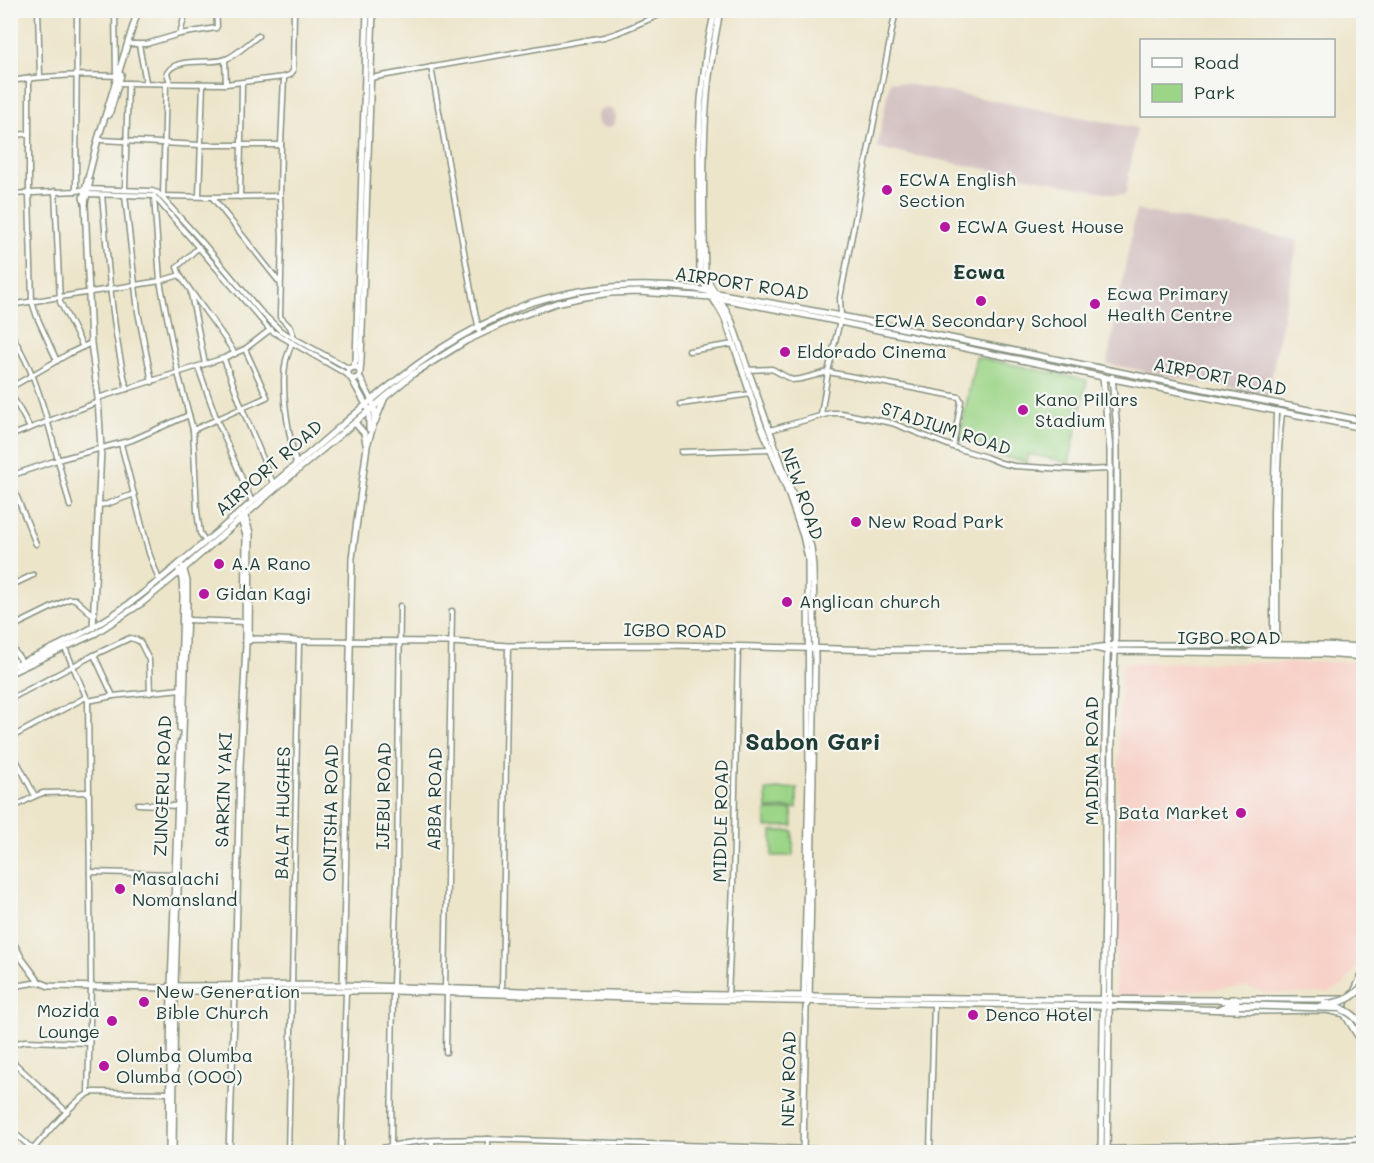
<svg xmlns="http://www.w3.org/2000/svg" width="1374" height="1163" viewBox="0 0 1374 1163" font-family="Mali,sans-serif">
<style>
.built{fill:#f7d1c8}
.industrial{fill:#d2bfc0}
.green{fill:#9cd587;stroke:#5e895e;stroke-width:1.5}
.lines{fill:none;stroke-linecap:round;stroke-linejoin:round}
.street-casing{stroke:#86917f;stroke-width:7}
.secondary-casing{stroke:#86917f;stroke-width:8}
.primary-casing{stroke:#86917f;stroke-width:9}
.street{stroke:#fff;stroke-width:4}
.secondary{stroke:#fff;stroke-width:5}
.primary{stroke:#fff;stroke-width:6}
.primary-bridge-casing{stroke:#86917f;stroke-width:9;stroke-linecap:butt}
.primary-bridge{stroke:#fff;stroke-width:6}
.poi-dot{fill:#b5179e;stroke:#f6f6f2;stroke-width:2}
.labels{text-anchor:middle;stroke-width:4.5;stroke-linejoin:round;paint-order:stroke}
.poi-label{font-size:18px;fill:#1f3d34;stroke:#f6f6f2;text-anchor:start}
.street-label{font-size:18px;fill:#1f3d34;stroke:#f6f6f2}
.neighbourhood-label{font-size:20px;font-weight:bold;fill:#1f3d34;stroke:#f6f6f2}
.district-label{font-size:24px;font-weight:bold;fill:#1f3d34;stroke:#f6f6f2}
</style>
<rect width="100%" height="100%" fill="#f6f6f2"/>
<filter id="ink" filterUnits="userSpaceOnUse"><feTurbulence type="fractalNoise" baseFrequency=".0167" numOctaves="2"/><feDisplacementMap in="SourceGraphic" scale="12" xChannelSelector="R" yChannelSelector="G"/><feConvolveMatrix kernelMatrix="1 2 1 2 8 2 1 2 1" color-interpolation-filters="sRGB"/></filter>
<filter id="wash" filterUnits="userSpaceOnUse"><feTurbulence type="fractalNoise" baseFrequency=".008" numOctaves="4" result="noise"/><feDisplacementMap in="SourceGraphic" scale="24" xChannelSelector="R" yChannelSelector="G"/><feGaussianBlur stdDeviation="1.35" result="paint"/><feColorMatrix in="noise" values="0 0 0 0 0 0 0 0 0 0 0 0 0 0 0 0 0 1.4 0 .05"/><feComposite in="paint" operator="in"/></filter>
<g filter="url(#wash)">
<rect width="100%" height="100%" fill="#ede5ca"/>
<path class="built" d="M1363,662V939L1360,961L1344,985L1328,993L1267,994L1248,987L1167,992L1162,997H1115L1118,900L1119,727L1122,663Z"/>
<g class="industrial">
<path d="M890,81L1137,128L1125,196L877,148Z"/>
<circle cx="606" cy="118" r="10"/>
<path d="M1136,210L1298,240L1268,395L1107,364Z"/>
</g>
<g class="green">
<path d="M976,357L1087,380L1069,463L1029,454L1027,462L998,456L999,449L959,440Z"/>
<path d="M797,788V808L767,809L766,790Z"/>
<path d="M792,810L793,826L766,827V811Z"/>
<rect x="772" y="831" width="21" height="25"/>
</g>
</g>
<g filter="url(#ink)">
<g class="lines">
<defs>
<g id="street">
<path d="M38,10L40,76"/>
<path d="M115,10L116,76"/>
<path d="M206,10L216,13"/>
<path d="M180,34L186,10"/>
<path d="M131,44H146L180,34L216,28L217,26L216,10"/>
<path d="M139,45L146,82"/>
<path d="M225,59L226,84"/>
<path d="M431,67L474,307L480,334"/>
<path d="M284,77L281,145L280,196L282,237L280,317L290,327L294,337"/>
<path d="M29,78V194L32,302L37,317L57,361"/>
<path d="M370,78L604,37L617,33L671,10"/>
<path d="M10,81C48,75 82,74 120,76"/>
<path d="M119,83L226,84L284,77L290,75L293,71L294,10"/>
<path d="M170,83L167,73C176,56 211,65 226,59C236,55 249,43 258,36"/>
<path d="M10,135L29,134"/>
<path d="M101,140L201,145H281"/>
<path d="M125,190L128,83"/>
<path d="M55,191L60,302L83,347"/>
<path d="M76,191L77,10"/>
<path d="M10,194L77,191L84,189L152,191L158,193L203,243L260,311L281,331L350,369"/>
<path d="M87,194L154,196L270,330L348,375"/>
<path d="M102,195C108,260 111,326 127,389"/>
<path d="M125,195L138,312L152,382"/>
<path d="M154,196L160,281L178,373L193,430L197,511L200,533L206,542"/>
<path d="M161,196L212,197L280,196"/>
<path d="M163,196L166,83"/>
<path d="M199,196L203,84"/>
<path d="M212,197L280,283"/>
<path d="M240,197L242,83"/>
<path d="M180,275L177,267L199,247"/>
<path d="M191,294L205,364"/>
<path d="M10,305L160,281L180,275C197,302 218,326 235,354"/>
<path d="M10,331C18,346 27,361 33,377C49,418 58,463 70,506"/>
<path d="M292,342C290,348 288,354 286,360C280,390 289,435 296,464"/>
<path d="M689,351L734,344"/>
<path d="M224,359L242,408L273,483"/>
<path d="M198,367L217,420L252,502"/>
<path d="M747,370L772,369L792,380L801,379L828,372L959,397L961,401L953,447"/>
<path d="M10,388L70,353L91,343"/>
<path d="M10,392L30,428"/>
<path d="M98,398L224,358L245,349L271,329"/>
<path d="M681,404L751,394"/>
<path d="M821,415L828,372L841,316L840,298L868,152L896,10"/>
<path d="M193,430L267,397L245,349"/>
<path d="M770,430L831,413H841L892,423L953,447L986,457L1001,463L1014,466L1082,470L1111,469"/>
<path d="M10,436L98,402"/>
<path d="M121,444L149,553L159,580"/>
<path d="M681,452L770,449"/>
<path d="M10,476L57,460L132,440L189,415"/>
<path d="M10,480L36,544"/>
<path d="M98,505L107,504L134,494"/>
<path d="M10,586L33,575"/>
<path d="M187,620L245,622"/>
<path d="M10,628L69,599H75L93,615"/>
<path d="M10,645L24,664"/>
<path d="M1273,645V513L1276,411"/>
<path d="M1277,645C1278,567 1274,489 1282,412"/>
<path d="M65,648L88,701L91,986L88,1093"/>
<path d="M10,654L18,666"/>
<path d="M94,655L113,696"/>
<path d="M10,699L94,655L130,638L137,640L140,642L149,660L150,693"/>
<path d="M88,701L113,696L181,689"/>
<path d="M10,738L86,697"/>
<path d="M10,748L35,796"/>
<path d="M138,804L178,806"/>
<path d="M10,809L35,796L43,793L89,792"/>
<path d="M90,872L175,874"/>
<path d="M292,985L299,641"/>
<path d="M393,986L397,878L400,606"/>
<path d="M10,987L39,982"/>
<path d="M445,988L452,611"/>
<path d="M502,990L508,646"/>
<path d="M728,995L733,885L738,647"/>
<path d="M10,1045L25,1041L89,1043"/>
<path d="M446,1052L447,993"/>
<path d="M10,1059L67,1112"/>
<path d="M10,1129L36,1152"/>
<path d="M391,1145L393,991"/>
<path d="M33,1149C46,1135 77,1095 94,1092L170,1093"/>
<path d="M930,1151L934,1003"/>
<path d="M288,1152L292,991"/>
<path d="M341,1152L346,991"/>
<path d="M370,1152C407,1138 449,1140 488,1139L876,1151L1090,1152"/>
<path d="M432,1152V1141"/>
<path d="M488,1152V1139"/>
<path d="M1093,1152H1090L1101,1149L1191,1147L1364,1138"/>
<path d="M1166,1152L1364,1144"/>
</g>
<g id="secondary">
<path d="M715,10L707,47L701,99L699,144L700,274C705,291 718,303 725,319L760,423L786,487L803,536L808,558L809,776L804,997"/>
<path d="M720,10C715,39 709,67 707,96C702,154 703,213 705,270L710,285L725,308L732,322L748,370L807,535L811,547L813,567L815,660L809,1002L806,1007L803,1152"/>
<path d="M109,115L121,75"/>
<path d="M85,203L90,181"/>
<circle cx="354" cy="373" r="6"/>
<path d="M352,368L356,360L367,10"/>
<path d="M360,372L361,360L373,10"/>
<path d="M351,378L369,410V429"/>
<path d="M375,422L385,397"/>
<path d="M355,423L364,433L366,444"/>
<path d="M244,513L250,533L249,641"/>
<path d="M179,570L182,579L183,596L180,728"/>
<path d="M93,628L101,449L98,398L91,343L85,203L83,198L98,139L138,10"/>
<path d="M245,640L257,639L299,641L451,642L508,646L672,645L882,650L1055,649L1094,648L1116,645H1322L1364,647"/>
<path d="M1095,648L1108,651L1323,654L1364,657"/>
<path d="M10,667C49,651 88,633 123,608C151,589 177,565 204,543C250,504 296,465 342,425C393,382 439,343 501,316C511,311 520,306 530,303C584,286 640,282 696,289L841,316L1364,421"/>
<path d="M10,673L96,633L142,603L180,572L275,489L413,374L466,341L515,318L556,303L579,298L610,293L639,292L712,297L816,317L1103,377L1364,428"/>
<path d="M10,937L22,959L39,982L49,986L167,988L171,986L343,985L550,992L728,995L1050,999L1222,1000"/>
<path d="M343,985L352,558L367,446C370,434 377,420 374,407C372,398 363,385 359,376"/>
<path d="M167,988L171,991H393L668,999L1103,1006L1262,1011L1326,1010L1345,1014"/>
<path d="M1231,999H1345"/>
<path d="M169,1152L171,986L180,743"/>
<path d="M173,1152L175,986L187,608V581L183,567"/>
<path d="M229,1152L235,991L240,766L246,645L245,640L246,535L240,517"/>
<path d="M1101,1152L1105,903V740L1110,548V450L1103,377"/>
<path d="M1107,1152L1111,894L1112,733L1115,651L1117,517V430L1112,377"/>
</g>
<g id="primary">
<path d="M1250,652L1260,649L1338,650L1364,652"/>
<path d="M1364,972L1354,993L1346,999L1344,1005L1345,1014L1359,1037L1362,1044L1364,1077"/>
<path d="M1220,1000L1236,1002"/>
<path d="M1220,1009L1230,1005H1239"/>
</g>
</defs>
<use href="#street" class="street-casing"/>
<use href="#secondary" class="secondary-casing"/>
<use href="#primary" class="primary-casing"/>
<use href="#street" class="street"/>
<use href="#secondary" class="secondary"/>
<use href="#primary" class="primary"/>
<defs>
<g id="primary-bridge">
<path d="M1325,1004C1342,1003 1353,998 1364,985"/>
<path d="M1239,1005L1340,1008C1352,1013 1359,1019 1364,1031"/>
</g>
</defs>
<use href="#primary-bridge" class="primary-bridge-casing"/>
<use href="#primary-bridge" class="primary-bridge"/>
</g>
</g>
<g class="poi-dot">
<circle cx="887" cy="190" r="6"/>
<circle cx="945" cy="227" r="6"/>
<circle cx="981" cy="301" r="6"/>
<circle cx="1095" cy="304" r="6"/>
<circle cx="785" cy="352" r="6"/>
<circle cx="1023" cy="410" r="6"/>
<circle cx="856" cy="522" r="6"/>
<circle cx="219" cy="564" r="6"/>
<circle cx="204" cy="594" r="6"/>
<circle cx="787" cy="602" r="6"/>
<circle cx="1241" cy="813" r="6"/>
<circle cx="120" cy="889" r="6"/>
<circle cx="144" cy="1002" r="6"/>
<circle cx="973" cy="1015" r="6"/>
<circle cx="112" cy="1021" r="6"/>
<circle cx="104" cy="1066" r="6"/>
</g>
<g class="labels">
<g class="poi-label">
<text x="899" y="186">ECWA English<tspan x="899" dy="21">Section</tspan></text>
<text x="957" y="233">ECWA Guest House</text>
<text x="1107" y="300">Ecwa Primary<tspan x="1107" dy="21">Health Centre</tspan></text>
<text x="981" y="327" text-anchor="middle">ECWA Secondary School</text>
<text x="797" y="358">Eldorado Cinema</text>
<text x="1035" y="406">Kano Pillars<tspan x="1035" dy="21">Stadium</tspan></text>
<text x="868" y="528">New Road Park</text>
<text x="231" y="570">A.A Rano</text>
<text x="216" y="600">Gidan Kagi</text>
<text x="799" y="608">Anglican church</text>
<text x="1229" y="819" text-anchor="end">Bata Market</text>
<text x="132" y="885">Masalachi<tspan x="132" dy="21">Nomansland</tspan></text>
<text x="156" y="998">New Generation<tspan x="156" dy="21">Bible Church</tspan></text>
<text x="100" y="1017" text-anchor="end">Mozida<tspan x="100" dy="21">Lounge</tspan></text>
<text x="985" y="1021">Denco Hotel</text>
<text x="116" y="1062">Olumba Olumba<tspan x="116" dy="21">Olumba (OOO)</tspan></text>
</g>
<g class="street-label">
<text transform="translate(742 284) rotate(9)" y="6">AIRPORT ROAD</text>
<text transform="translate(1220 377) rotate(11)" y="6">AIRPORT ROAD</text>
<text transform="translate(946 429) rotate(18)" y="6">STADIUM ROAD</text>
<text transform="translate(269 468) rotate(-41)" y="6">AIRPORT ROAD</text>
<text transform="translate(802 494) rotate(71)" y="6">NEW ROAD</text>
<text transform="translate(675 631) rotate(1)" y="6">IGBO ROAD</text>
<text x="1229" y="644">IGBO ROAD</text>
<text transform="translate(1092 761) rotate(-90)" y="6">MADINA ROAD</text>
<text transform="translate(163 786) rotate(-88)" y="6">ZUNGERU ROAD</text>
<text transform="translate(224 790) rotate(-88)" y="6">SARKIN YAKI</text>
<text transform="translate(384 796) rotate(-89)" y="6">IJEBU ROAD</text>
<text transform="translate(435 799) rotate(-89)" y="6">ABBA ROAD</text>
<text transform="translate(283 813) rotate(-89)" y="6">BALAT HUGHES</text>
<text transform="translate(331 813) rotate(-89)" y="6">ONITSHA ROAD</text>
<text transform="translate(721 821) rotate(-89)" y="6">MIDDLE ROAD</text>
<text transform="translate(789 1079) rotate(-89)" y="6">NEW ROAD</text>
</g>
<g class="neighbourhood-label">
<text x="979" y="279">Ecwa</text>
</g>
<g class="district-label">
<text x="813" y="750">Sabon Gari</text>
</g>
</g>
<rect width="1374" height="1163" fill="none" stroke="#f6f6f2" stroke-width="36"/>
<rect x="1140" y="39" width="195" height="78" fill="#f6f6f2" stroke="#a0aca6" stroke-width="1.5"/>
<rect x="1152" y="58" width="30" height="9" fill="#ffffff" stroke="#a0aca6" stroke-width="1.5"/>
<text x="1194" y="69" font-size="18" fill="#1f3d34">Road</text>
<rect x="1152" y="84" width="30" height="18" fill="#9cd587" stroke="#a0aca6" stroke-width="1.5"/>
<text x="1194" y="99" font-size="18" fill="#1f3d34">Park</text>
</svg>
